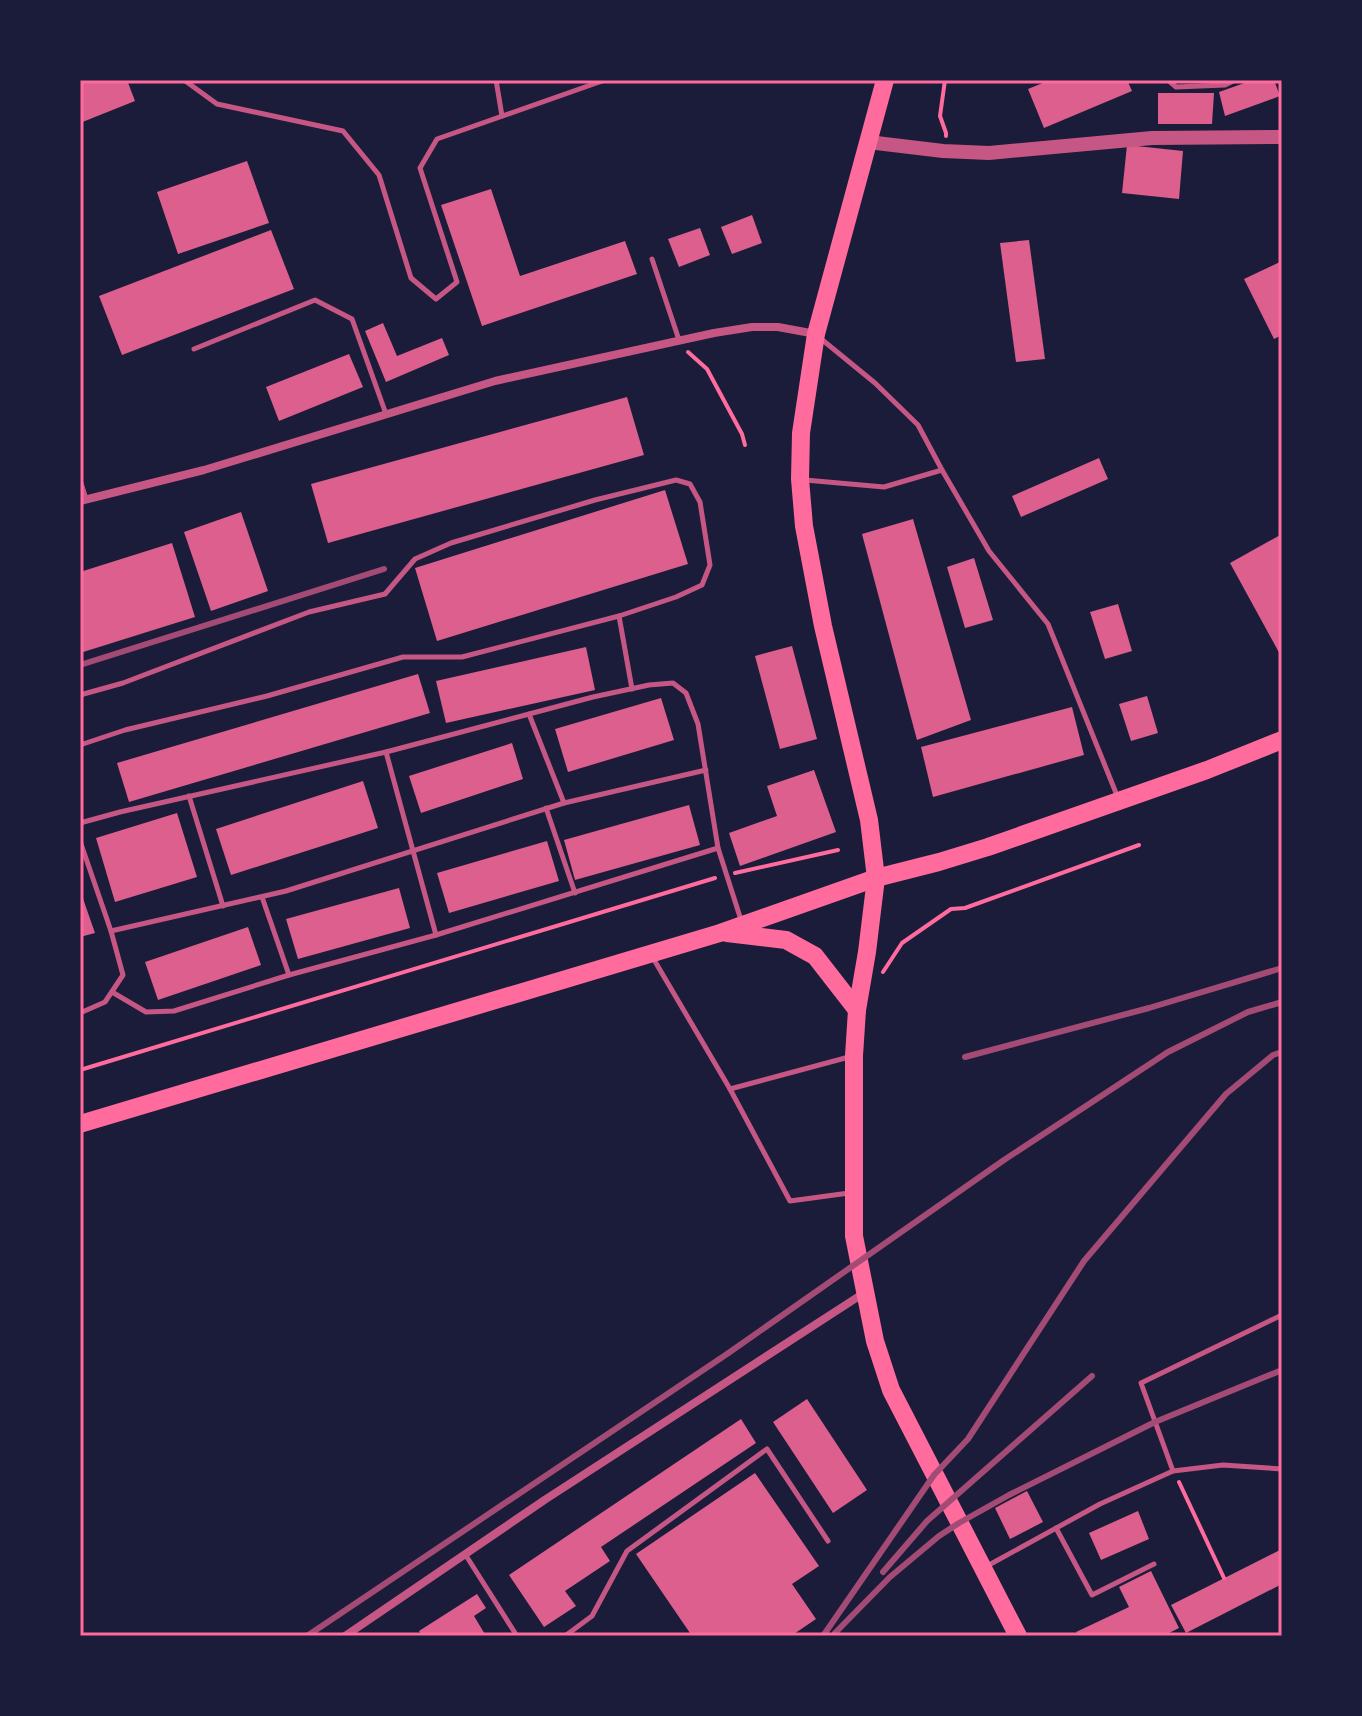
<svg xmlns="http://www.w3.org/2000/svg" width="1362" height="1716" viewBox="0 0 1362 1716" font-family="Barlow,sans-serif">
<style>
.building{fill:#dd5f8e}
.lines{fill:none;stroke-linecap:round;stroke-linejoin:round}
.path{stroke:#ff6b9d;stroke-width:4}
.service{stroke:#c65784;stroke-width:5}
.minor{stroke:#c65784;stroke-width:8}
.tertiary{stroke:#c65784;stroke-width:14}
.primary{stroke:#ff6b9d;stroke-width:18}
.rail{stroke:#a44b75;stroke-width:6}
.neatline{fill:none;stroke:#ff6b9d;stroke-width:3}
</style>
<rect width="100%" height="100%" fill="#1b1b3a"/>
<g class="building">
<path d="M80,80H127L135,101L80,123Z"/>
<path d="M1050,80H1127L1132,91L1044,128L1028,89Z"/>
<path d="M1253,80H1274L1280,96L1225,116L1219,92Z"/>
<path d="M1158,93H1214L1212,124H1158Z"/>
<path d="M1127,145L1183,151L1179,199L1122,193Z"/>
<path d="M247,161L269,223L178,254L157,192Z"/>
<path d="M491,189L520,276L625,241L637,274L482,326L441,205Z"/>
<path d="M752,215L762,243L732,254L721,227Z"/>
<path d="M700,228L710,255L679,267L668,239Z"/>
<path d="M271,230L294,289L122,355L99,296Z"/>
<path d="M1029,240L1045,359L1016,362L1000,243Z"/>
<path d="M1282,261V335L1274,339L1244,279Z"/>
<path d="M383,323L397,356L442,338L449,355L386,382L365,331Z"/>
<path d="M349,354L363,387L279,421L266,387Z"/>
<path d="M627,397L644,455L328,543L311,484Z"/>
<path d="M1099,458L1108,479L1021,517L1012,496Z"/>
<path d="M665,490L688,564L437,641L415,568Z"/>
<path d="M241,512L268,591L211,611L184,532Z"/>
<path d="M913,519L971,720L917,740L862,534Z"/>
<path d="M1282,534V658L1230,563Z"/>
<path d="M172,543L195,617L80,653V572Z"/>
<path d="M974,558L993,620L965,628L947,567Z"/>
<path d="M1118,604L1132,651L1105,659L1090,612Z"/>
<path d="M792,646L817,739L780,749L755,656Z"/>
<path d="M586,647L595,690L446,723L436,681Z"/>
<path d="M418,674L430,713L129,802L117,763Z"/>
<path d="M1147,696L1158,733L1131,741L1119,704Z"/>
<path d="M661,698L674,740L568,772L555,729Z"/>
<path d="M1072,707L1084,755L933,797L921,747Z"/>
<path d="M512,743L523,779L421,813L409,776Z"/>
<path d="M814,770L836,832L740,866L729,833L777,816L767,786Z"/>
<path d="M363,781L378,828L231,875L216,829Z"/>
<path d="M689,805L700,845L575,880L564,840Z"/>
<path d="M177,813L197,877L115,902L96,838Z"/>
<path d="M547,841L559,881L449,913L437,873Z"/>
<path d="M399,888L410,928L298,959L286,919Z"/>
<path d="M80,890L95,933L80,937Z"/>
<path d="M248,927L261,965L158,1000L145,962Z"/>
<path d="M807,1399L867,1490L833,1513L773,1422Z"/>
<path d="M741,1419L756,1443L601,1547L610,1561L565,1591L576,1606L544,1627L509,1575Z"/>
<path d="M755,1473L819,1566L792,1584L816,1619L791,1636H692L636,1554Z"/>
<path d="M1027,1491L1043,1522L1010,1539L995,1508Z"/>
<path d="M1138,1511L1149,1539L1101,1560L1089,1533Z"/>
<path d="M1282,1549V1584L1186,1633L1171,1605Z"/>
<path d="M1151,1571L1179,1628L1163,1636H1079L1076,1632L1129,1607L1119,1587Z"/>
<path d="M477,1594L486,1608L474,1616L486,1636H422L419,1631Z"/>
</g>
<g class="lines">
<g class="path">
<path d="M945,80L940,116L946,133V136"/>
<path d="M688,352L707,369L742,434L745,445"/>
<path d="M735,873L838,850"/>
<path d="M883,972L902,943L951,909L965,908L1139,845"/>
<path d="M80,1070L715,878"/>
<path d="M1179,1482L1224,1578"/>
</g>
<g class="service">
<path d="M184,80L217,104L343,131L379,175L411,278L436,299L457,282L420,168L437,139L605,80"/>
<path d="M496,80L502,116"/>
<path d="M1168,80L1176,87L1225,85L1235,80"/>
<path d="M652,259L679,340"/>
<path d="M820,338L875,383L918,425L942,470L989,551L1048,624L1118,798"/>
<path d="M194,349L315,300L352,319L386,414"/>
<path d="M80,480L86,499"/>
<path d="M805,480L884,487L942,470"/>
<path d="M80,695L123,683L309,612L385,594L415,559L451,543L595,500L676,480L690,484L700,502L710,565L702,585L676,597L619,616"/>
<path d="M529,714L564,803"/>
<path d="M80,745L125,730L267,696L403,657H462L619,616L632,689"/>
<path d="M386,752L436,935"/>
<path d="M189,796L223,906"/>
<path d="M546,808L575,893"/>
<path d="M80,823L120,812L386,752L593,697L649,685L673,683L686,693L698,724L718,848L741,920"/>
<path d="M80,841L111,931L123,975L105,1002L80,1013"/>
<path d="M262,897L289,975"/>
<path d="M111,931L286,891L564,803L706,770"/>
<path d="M653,958L730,1089L790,1201L849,1193"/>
<path d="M112,992L146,1012L174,1011L289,975L436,935L718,848"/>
<path d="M730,1089L849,1057"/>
<path d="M1173,1471L1141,1383L1282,1315"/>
<path d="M1056,1528L1092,1595L1154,1564"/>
<path d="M465,1554L517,1636"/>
<path d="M987,1566L1100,1504L1173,1471L1223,1465L1282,1469"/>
<path d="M565,1636L592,1616L627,1551L767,1449L828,1541"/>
</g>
<g class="minor">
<path d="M80,501L204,470L495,381L714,333L752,327H778L816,334"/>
<path d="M345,1636L546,1499L864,1293"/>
</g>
<path class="tertiary" d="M868,142L943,151L989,153L1152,138L1282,137"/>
<g class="primary">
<path d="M885,80L816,334L801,433L800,479L804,526L823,626L869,820L876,878L867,952L857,1010L854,1056V1236L875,1341L891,1390L1018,1636"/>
<path d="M727,933L786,940L815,956L857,1010"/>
<path d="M80,1124L720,933L876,878L939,862L988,847L1207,770L1282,740"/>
</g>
<g class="rail">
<path d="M80,665L384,569"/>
<path d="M965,1057L1149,1008L1282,968"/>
<path d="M883,1572L927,1521L1092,1376"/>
<path d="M835,1633L890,1577L939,1536L959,1523L1009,1495L1155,1422L1282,1370"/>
<path d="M307,1636L727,1354L1004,1160L1168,1052L1248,1012L1282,1002"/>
<path d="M823,1636L934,1475L968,1439L1084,1261L1226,1094L1273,1055L1282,1052"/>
</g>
</g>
<rect width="1362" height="1716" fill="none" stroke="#1b1b3a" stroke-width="164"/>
<rect x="82" y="82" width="1198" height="1552" class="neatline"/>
</svg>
